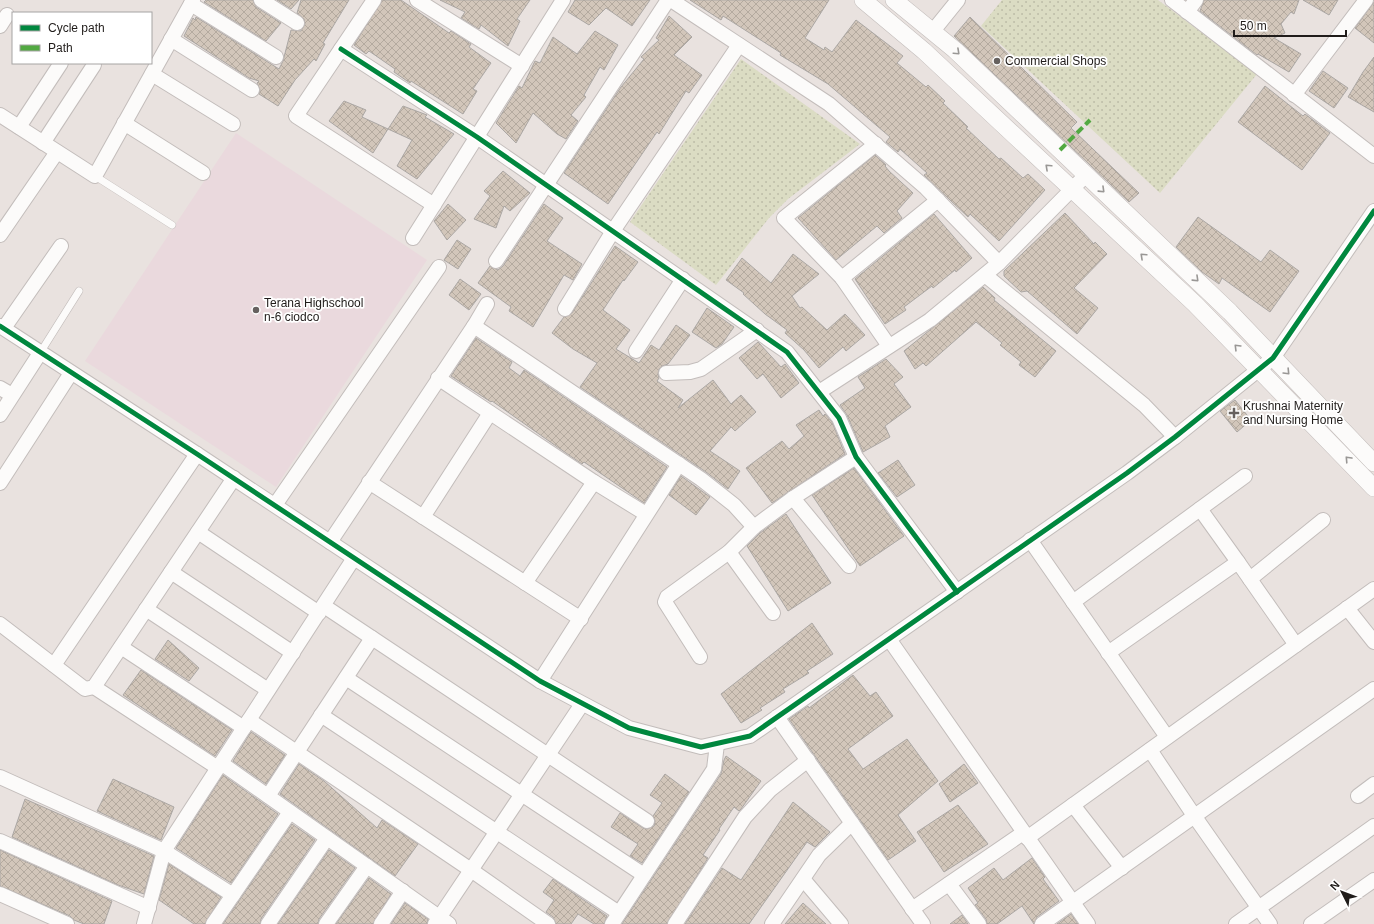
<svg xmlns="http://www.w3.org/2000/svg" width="1374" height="924" viewBox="0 0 1374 924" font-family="Arial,sans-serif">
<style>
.education{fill:#ead9dd}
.park{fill:url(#park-dots)}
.building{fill:url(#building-cross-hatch);stroke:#aba7a4}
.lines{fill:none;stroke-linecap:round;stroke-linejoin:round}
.service-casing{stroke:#c3bdbb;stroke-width:8}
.minor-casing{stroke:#c3bdbb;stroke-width:16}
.tertiary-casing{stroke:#c3bdbb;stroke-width:18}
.service{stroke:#fcfbfa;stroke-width:7}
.minor{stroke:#fcfbfa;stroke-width:14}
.tertiary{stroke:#fcfbfa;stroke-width:17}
.quiet{stroke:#52a942;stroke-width:4;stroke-dasharray:8 4;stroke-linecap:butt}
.cycleway-casing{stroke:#fff;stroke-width:8}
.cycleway{stroke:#00873e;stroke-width:5}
.oneway{stroke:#999795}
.poi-dot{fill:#66615f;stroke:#fff;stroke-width:1.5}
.labels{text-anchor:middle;stroke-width:3.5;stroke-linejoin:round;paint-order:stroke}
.poi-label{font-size:12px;fill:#201c1a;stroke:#fff;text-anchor:start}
</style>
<defs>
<pattern id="park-dots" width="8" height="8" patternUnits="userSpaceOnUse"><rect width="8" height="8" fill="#dbdcc3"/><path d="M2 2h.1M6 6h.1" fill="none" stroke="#bcbca7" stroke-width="1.8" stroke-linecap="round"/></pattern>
<pattern id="building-cross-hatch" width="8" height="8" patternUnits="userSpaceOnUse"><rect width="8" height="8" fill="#d2c6ba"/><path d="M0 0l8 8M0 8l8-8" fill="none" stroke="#b4aa9f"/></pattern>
</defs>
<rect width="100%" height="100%" fill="#e9e2df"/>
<path class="education" d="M236,133L427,260L276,487L85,361Z"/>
<g class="park">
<path d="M1002,0H1158L1257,74L1160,193L981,26Z"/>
<path d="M741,59L860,144L788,199L769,218L716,285L630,222Z"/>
</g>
<g class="building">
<path d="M206,0H253L256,7L281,23L266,41L204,2Z"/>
<path d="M277,0H299L291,9Z"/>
<path d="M301,0H349L323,43L325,44L316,61L314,59L295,80L278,106L259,94L260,90L257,83L259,81L249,78L184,36L193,18L195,20L196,17L279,69L283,61L291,30L301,31L305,24L304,19L297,13Z"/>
<path d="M382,0H401L449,33L451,31L471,44L469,47L491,63L473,89L477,91L463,114L411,81L410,83L394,72L395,69L369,51L366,54L354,45Z"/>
<path d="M440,0H530L517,19L520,21L508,46L481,25L479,29L461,18L465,12Z"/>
<path d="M575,0H650L632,26L606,8L589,25L568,12Z"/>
<path d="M690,0H829L805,38L824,50L825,47L832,52L856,20L903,56L897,63L926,87L928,85L945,101L943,103L968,127L966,128L999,159L1001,158L1023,178L1028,174L1045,190L999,241L970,214L968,217L950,200L924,175L927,173L900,149L898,152L886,142L890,137L828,84L780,55L781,53L723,16L721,20Z"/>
<path d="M1204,0H1299L1294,14L1291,12L1281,24L1285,33L1274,38L1301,54L1289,72L1258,54L1257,55L1200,11Z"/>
<path d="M1303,0H1338L1329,15Z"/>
<path d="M1374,2V43L1355,28Z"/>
<path d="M669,16L692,37L674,55L702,75L689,93L686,91L659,134L657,132L608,204L564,173L621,87L644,59L641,57L659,40L656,38Z"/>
<path d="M970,17L1077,122L1071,128L1139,193L1129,202L954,36Z"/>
<path d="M595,31L618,45L604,70L600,67L584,95L586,97L571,115L578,121L566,139L557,134L533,113L516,143L496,123L519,86L522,88L535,61L540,63L553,37L577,54Z"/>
<path d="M1374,57V112L1348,97L1363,72Z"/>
<path d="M1323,71L1348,88L1334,108L1309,91Z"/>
<path d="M1265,86L1303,116L1305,114L1330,133L1302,170L1238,122Z"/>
<path d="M344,101L366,110L362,117L388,129L373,153L329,121Z"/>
<path d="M403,106L427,115L425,117L454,134L417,179L397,166L412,140L388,129Z"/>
<path d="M875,155L886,165L885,166L889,171L913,193L897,211L902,218L884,233L877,226L836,260L798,218Z"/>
<path d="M503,171L530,193L510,211L504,206L496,228L474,219L490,196L484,191Z"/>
<path d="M448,204L466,220L447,240L434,221Z"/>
<path d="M544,204L563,218L547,241L582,264L573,280L564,275L533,327L509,311L511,307L478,283L490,266L498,270L503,266Z"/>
<path d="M1065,213L1094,244L1095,242L1107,254L1074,288L1098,308L1077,334L1027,291L1021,292L1004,276V271Z"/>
<path d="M934,214L972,258L956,272L955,270L933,288L932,286L904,307L906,310L885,324L855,279Z"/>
<path d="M1198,217L1261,262L1270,250L1299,271L1270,312L1222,278L1219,284L1202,272L1176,247Z"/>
<path d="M457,240L471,249L458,269L444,260Z"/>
<path d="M615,246L638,262L624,281L623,280L603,310L630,330L616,349L639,363L651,345L659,350L676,325L690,335L668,364L662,366L659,369L658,374L659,378L657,381L683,400L678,408L713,380L731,404L741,395L756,412L735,431L731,427L710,451L740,471L728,489L706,472L580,387L597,363L573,349L552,333L564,317L572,313Z"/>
<path d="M793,254L819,274L792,296L800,308L802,307L827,330L845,314L865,335L846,351L843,347L819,368L804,350L785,333L787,330L765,314L743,294L744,293L726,280L742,258L771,283Z"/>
<path d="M460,279L481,294L469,310L449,295Z"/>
<path d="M983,287L995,298L994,300L1056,351L1035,377L1019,365L1021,362L1000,345L1002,343L976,322L926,366L923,363L915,369L904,351Z"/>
<path d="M707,308L734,327L722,344L716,348L692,332Z"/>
<path d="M476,338L512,362L509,368L520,376L524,370L667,467L644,503L584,462L582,464L566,453L492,401L491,402L451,376Z"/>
<path d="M758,342L781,367L785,364L799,383L781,398L763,374L757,379L739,358Z"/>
<path d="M886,359L903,377L894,384L911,407L885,426L890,437L863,452L847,415L840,405L865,388L858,377Z"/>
<path d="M1235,400L1251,420L1237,432L1220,411Z"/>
<path d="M819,410L823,416L825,414L832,422L845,454L772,503L746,468L782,441L789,449L804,436L796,425Z"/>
<path d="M898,460L915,485L897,497L878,473Z"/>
<path d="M854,468L904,536L860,566L812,495Z"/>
<path d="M681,476L710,497L696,515L669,495Z"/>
<path d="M786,514L831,583L788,611L747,546L760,533Z"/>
<path d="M812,623L833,654L807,671L809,673L783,689L785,692L760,708L762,710L741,723L721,694Z"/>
<path d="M168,640L199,668L189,681L155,659Z"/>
<path d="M141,670L232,730L215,756L123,695Z"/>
<path d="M853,675L870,696L876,692L893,716L848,749L863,769L907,739L938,781L898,815L916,841L888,860L789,719L808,706L809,708Z"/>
<path d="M251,732L285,755L266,784L233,761Z"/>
<path d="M726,756L761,781L741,809L739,811L734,807L719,829L720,830L703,855L708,858L667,924H622L721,774L724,760Z"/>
<path d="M299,764L324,781L377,828L382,820L418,844L395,876L280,794Z"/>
<path d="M964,764L978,783L950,802L939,784Z"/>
<path d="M665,774L689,792L642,863L630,856L638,844L611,827L620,813L643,828L647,829L654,826L655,821L653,816L662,803L650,795Z"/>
<path d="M223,775L278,814L231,883L176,848Z"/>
<path d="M113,779L174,807L161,840L97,811Z"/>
<path d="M25,799L154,856L144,894L118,885L12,837Z"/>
<path d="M793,802L830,832L815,847L807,842L749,924H685L722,868L741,880Z"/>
<path d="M958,805L988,844L944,872L917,832Z"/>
<path d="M292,824L315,840L261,919L260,924H223Z"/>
<path d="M0,850L112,901L104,924H84L74,920L70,916L0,886Z"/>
<path d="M329,850L355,868L319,919L318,924H278Z"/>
<path d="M1032,858L1045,877L1043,879L1059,901L1037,917L1034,924L1022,906L997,924H987L986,919L975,905L978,903L968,888L994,868L1003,880Z"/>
<path d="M169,864L221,897L205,924H194L159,900Z"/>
<path d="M369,878L391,894L373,924H336Z"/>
<path d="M553,879L607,916L604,924H594L578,914L571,924H556L553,917L546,912L554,900L543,892Z"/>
<path d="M405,903L428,919L427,924H391Z"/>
<path d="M803,903L826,924H785Z"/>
<path d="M1071,914L1078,924H1057Z"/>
<path d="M962,915L968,924H950Z"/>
</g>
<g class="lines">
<defs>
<g id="service">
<path d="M95,176L172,225"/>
<path d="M40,353L79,291"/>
</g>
<g id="minor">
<path d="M261,0L297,23"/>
<path d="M374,0L296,116L434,205"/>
<path d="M417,0L522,66"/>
<path d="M671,0L829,104L926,188L999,263"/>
<path d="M1172,0L1374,156"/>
<path d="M191,4L276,57"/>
<path d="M1187,12L1196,0"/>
<path d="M0,26L7,15"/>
<path d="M933,31L958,0"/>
<path d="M171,39L252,90"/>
<path d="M341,49L477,137L787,352L839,418L856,457L957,592"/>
<path d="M152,74L233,124"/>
<path d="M1294,95L1366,0"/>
<path d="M0,115L95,176L193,0"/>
<path d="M124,123L203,173"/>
<path d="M19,127L61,63"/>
<path d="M43,143L94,65"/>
<path d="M876,144L784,218L842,278L889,346"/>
<path d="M0,235L57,152"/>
<path d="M413,238L563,0"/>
<path d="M496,261L668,0"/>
<path d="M985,275L1144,405L1175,437"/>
<path d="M842,278L938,200"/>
<path d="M565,309L613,231L739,45"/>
<path d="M0,326L197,454L540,681L629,728L701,747L750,736L1127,473L1175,437L1273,358L1374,211"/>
<path d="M474,326L701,479L734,505L754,527"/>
<path d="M4,328L61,246"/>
<path d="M636,351L683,279"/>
<path d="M666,373L690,372L701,369L757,330"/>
<path d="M438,378L594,482L646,514"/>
<path d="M0,388L12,395"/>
<path d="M819,392L930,320L999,263L1086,175"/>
<path d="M0,415L40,353"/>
<path d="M369,482L581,619"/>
<path d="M0,483L71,373"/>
<path d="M793,498L849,566"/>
<path d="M275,505L439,267"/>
<path d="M1200,509L1238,562"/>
<path d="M423,517L490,413"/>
<path d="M198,532L319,613"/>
<path d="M1030,540L1167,737"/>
<path d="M330,542L474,326L487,304"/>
<path d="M729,552L773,613"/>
<path d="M171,572L293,653"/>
<path d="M1250,579L1323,520"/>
<path d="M525,583L594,482"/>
<path d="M1073,602L1245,476"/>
<path d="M324,606L647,821"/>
<path d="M1347,608L1374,642"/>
<path d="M146,609L268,690"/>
<path d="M0,624L85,689L94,687L234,478"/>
<path d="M889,639L1088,924"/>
<path d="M121,647L244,728"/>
<path d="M1108,653L1238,562L1296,645"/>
<path d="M700,657L665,602L667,597L729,552L754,527L793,498L856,457"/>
<path d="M54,665L197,454"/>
<path d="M346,678L644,875"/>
<path d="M540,681L679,464"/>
<path d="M94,687L218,768"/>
<path d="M321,715L619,913"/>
<path d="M777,717L923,924"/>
<path d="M249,720L471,870L548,924"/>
<path d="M1150,750L1195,817L1270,924"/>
<path d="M221,763L449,924"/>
<path d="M0,777L164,851L233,895"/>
<path d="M268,796L372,638"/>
<path d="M1358,796L1374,784"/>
<path d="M1073,805L1122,868"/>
<path d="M1027,838L1374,589"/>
<path d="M0,841L149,908"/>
<path d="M803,879L841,924"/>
<path d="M949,884L979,924"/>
<path d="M0,894L67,924"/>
<path d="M912,909L1023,833"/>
<path d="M144,924L164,851L354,558"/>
<path d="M213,924L290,812"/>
<path d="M268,924L327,838"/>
<path d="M326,924L367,866"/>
<path d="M381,924L403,891"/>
<path d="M435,924L582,704"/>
<path d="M612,924L714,769L717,744"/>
<path d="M675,924L745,817L770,790L808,760"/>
<path d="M772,924L819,855L852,823"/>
<path d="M1042,924L1374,689"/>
<path d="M1236,924L1374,826"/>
<path d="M1311,924L1374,880"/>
</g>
<g id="tertiary">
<path d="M863,0L924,51L1195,304L1374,488"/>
<path d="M894,0L955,50L1230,312L1374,463"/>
</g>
</defs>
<use href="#service" class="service-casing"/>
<use href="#minor" class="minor-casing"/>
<use href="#tertiary" class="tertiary-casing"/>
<use href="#service" class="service"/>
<use href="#minor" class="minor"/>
<use href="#tertiary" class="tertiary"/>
<path class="quiet" d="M1060,150L1090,120"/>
<defs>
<g id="cycleway">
<path d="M341,49L477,137L787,352L839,418L856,457L957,592"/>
<path d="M0,326L197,454L540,681L629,728L701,747L750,736L1127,473L1175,437L1273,358L1374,211"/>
</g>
</defs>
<use href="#cycleway" class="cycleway-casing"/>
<use href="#cycleway" class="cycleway"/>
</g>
<defs><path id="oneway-chevron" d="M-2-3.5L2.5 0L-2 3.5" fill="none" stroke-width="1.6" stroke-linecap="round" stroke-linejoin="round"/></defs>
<g class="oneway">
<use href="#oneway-chevron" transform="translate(957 52) rotate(43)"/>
<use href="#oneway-chevron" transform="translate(1048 167) rotate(-137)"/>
<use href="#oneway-chevron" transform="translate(1102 190) rotate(44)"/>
<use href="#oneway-chevron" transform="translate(1143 256) rotate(-137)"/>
<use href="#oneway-chevron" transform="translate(1196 279) rotate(44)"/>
<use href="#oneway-chevron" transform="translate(1237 347) rotate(-135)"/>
<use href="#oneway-chevron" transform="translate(1287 372) rotate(46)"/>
<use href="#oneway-chevron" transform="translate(1348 459) rotate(-133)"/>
</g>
<g class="poi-dot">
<circle cx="997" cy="61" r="4"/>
<circle cx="256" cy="310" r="4"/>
<path d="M1232 407h4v4h4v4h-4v4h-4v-4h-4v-4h4z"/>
</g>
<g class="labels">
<g class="poi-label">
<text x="1005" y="65">Commercial Shops</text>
<text x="264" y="307">Terana Highschool<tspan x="264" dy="14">n-6 ciodco</tspan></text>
<text x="1243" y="410">Krushnai Maternity<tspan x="1243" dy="14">and Nursing Home</tspan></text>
</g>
</g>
<rect x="12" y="12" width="140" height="52" fill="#ffffff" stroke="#a6a4a3"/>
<rect x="20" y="25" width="20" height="6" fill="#00873e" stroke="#a6a4a3"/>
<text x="48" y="32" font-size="12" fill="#201c1a">Cycle path</text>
<rect x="20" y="45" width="20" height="6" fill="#52a942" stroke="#a6a4a3"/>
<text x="48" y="52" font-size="12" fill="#201c1a">Path</text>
<g transform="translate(1342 892) rotate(312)" stroke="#ffffff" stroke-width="3" paint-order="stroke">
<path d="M0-3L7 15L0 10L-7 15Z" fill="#201c1a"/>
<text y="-6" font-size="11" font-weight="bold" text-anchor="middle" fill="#201c1a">N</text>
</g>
<path d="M1234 30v6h112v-6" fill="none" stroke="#201c1a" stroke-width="2"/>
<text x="1240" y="30" font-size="12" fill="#201c1a" stroke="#ffffff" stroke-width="3" paint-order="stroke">50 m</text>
</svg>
